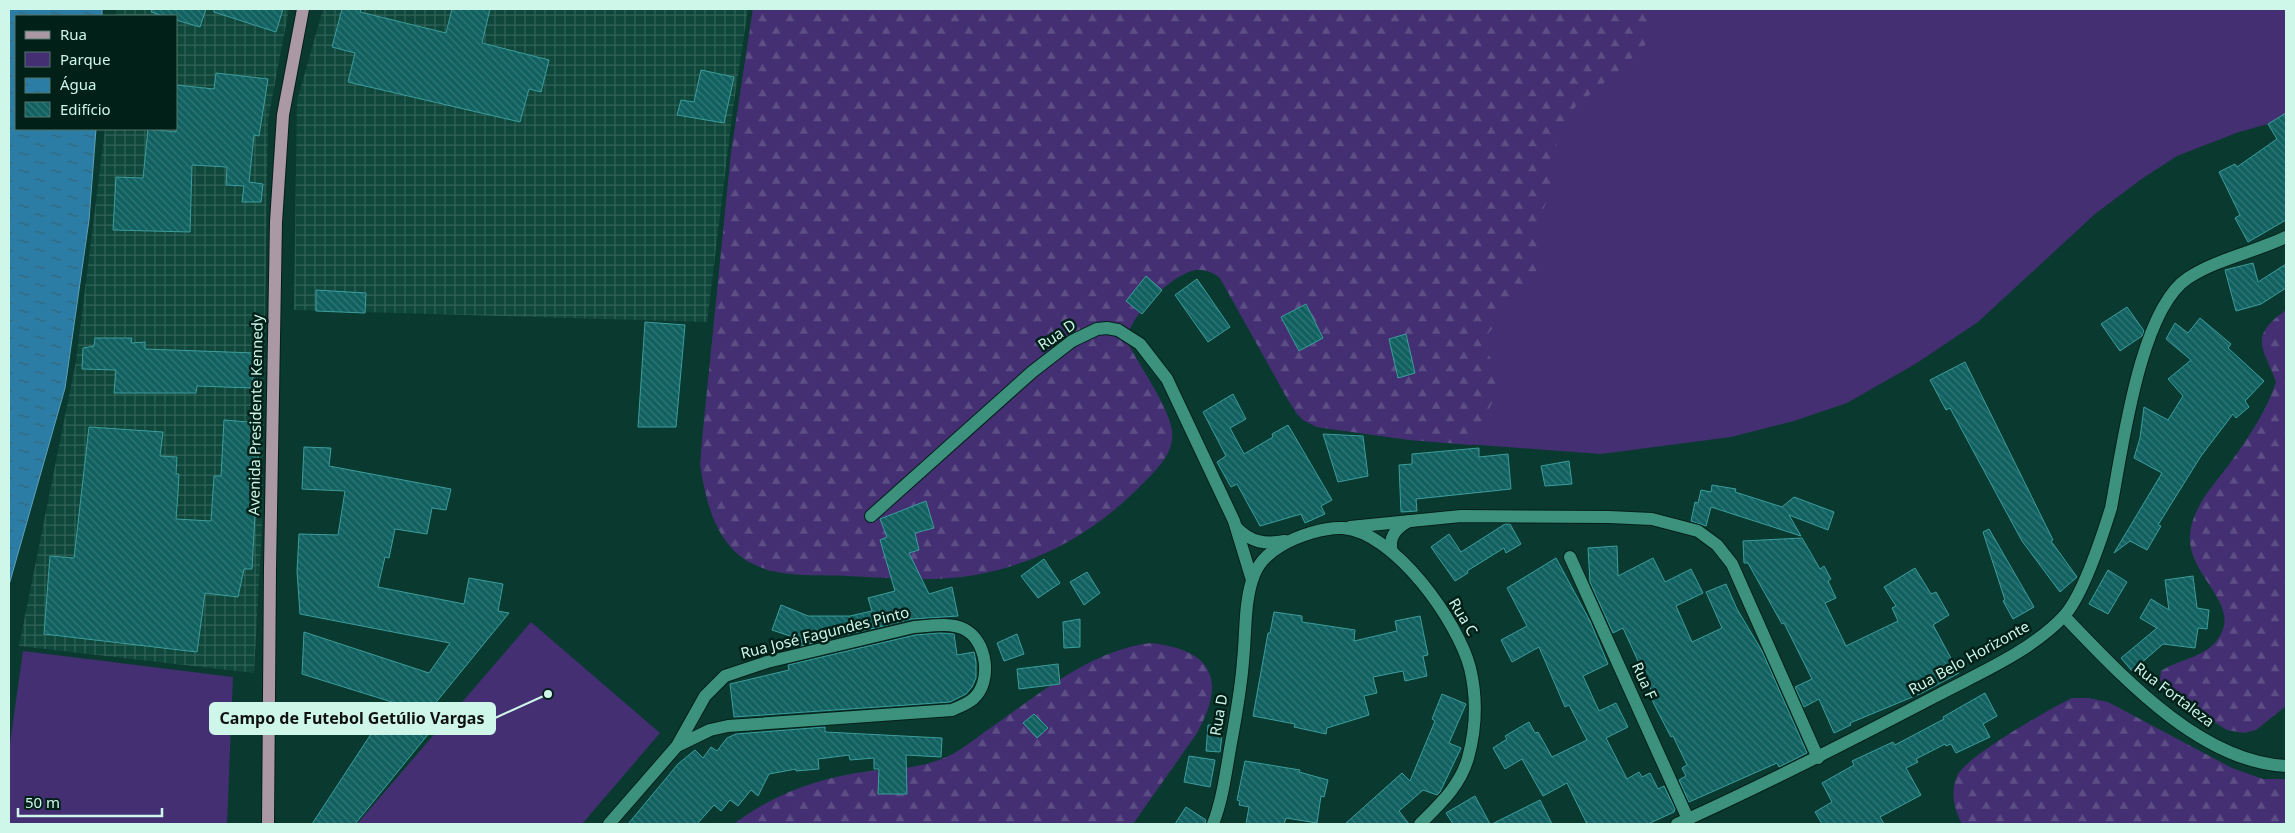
<svg xmlns="http://www.w3.org/2000/svg" width="2295" height="833" viewBox="0 0 2295 833" font-family="'Noto Sans',sans-serif">
<style>
.industrial{fill:url(#industrial-grid)}
.green{fill:#432f72}
.forest{fill:url(#forest-firs)}
.water{fill:url(#water-ripples);stroke:#5ca1b9}
.building{fill:url(#building-back-hatch);stroke:#3c9d9c}
.lines{fill:none;stroke-linecap:round;stroke-linejoin:round}
.minor-casing{stroke:#041f18;stroke-width:14}
.major-casing{stroke:#041f18;stroke-width:14}
.minor{stroke:#3c927c;stroke-width:12}
.major{stroke:#aa99a5;stroke-width:12}
.labels{text-anchor:middle;stroke-width:5;stroke-linejoin:round;paint-order:stroke}
.street-label{font-size:15px;fill:#cef6e9;stroke:#002018}
.leader{fill:none;stroke:#cef6e9;stroke-width:2}
.callout-dot{fill:#cef6e9;stroke:#002018;stroke-width:2}
.callout{fill:#cef6e9;stroke:#cef6e9;stroke-width:2}
.callout-label{font-size:16px;text-anchor:middle;font-weight:bold;fill:#111}
</style>
<defs>
<pattern id="industrial-grid" width="8" height="8" patternUnits="userSpaceOnUse" patternTransform="scale(1.25)"><rect width="8" height="8" fill="#0f473b"/><path d="M0 4h8M4 0v8" fill="none" stroke="#316257"/></pattern>
<pattern id="forest-firs" width="22" height="20" patternUnits="userSpaceOnUse" patternTransform="scale(1.25)"><rect width="22" height="20" fill="#432f72"/><path d="M5 1l3.5 6h-7zM16 11l3.5 6h-7z" fill="#5d4e86"/></pattern>
<pattern id="water-ripples" width="26" height="14" patternUnits="userSpaceOnUse" patternTransform="scale(1.25)"><rect width="26" height="14" fill="#2b7da5"/><path d="M2 4q2-2 4 0t4 0M15 11q2-2 4 0t4 0" fill="none" stroke="#34667a"/></pattern>
<pattern id="building-back-hatch" width="6" height="6" patternUnits="userSpaceOnUse" patternTransform="scale(1.25)"><rect width="6" height="6" fill="#116160"/><path d="M-1 5l2 2M0 0l6 6M5-1l2 2" fill="none" stroke="#327877"/></pattern>
</defs>
<rect width="100%" height="100%" fill="#0a3a2f"/>
<g class="industrial">
<path d="M116,9H289L268,120L262,526L254,673L19,646L76,361L105,129H176V16H116Z"/>
<path d="M323,9H748L733,109L707,322L294,310L297,101Z"/>
</g>
<g class="green">
<path d="M753,9H2286V119L2239,132L2177,156L2143,178L2095,214L1978,322L1917,363L1847,403L1794,421L1731,437L1601,454L1410,440L1317,427L1303,420L1296,413L1220,278C1213,272 1204,269 1195,270C1171,275 1127,317 1127,342C1138,364 1172,411 1172,433C1172,454 1157,468 1145,481C1095,534 1031,569 959,576L770,571C721,552 707,513 700,464L731,154Z"/>
<path d="M531,622L660,733L582,824H357Z"/>
<path d="M23,651L233,677L227,824H9V750Z"/>
</g>
<g class="forest">
<path d="M753,9H1647L1654,22L1645,45L1621,69L1576,106L1558,132L1554,182L1540,218L1537,269L1527,289L1502,310L1496,324L1481,342L1499,372L1498,390L1472,445L1410,440L1317,427L1303,420L1288,400L1220,278C1213,272 1204,269 1195,270C1171,275 1127,317 1127,342C1138,364 1176,417 1172,440C1169,460 1151,475 1137,489C1081,545 1007,579 927,579C901,579 874,577 848,576C817,575 779,578 751,563C710,542 699,481 702,440L731,154Z"/>
<path d="M2286,310V706L2256,730L2244,733L2227,730L2166,692L2160,680L2161,671C2180,658 2209,658 2221,634C2238,602 2188,574 2190,537C2191,506 2217,482 2233,459C2250,435 2267,410 2276,382C2264,347 2247,338 2286,310Z"/>
<path d="M1151,643C1212,650 1227,679 1197,733L1133,824H734C773,794 821,777 870,771C895,769 921,768 944,758C960,752 974,739 989,729C1037,696 1090,650 1151,643Z"/>
<path d="M2072,698H2089L2108,702L2232,768L2263,779H2286V824H1962C1954,808 1950,793 1957,776C1965,757 2051,708 2072,698Z"/>
</g>
<path class="water" d="M9,9H102V16H16V129H96L89,220L65,388L9,585Z"/>
<g class="building">
<path d="M152,9H206L200,27L176,20V16H164L151,12Z"/>
<path d="M214,9H283L276,32L214,12Z"/>
<path d="M342,9H361L360,12L446,33L452,9H490L482,43L549,60L541,92L529,89L520,122L348,82L355,53L332,47Z"/>
<path d="M701,70L734,77L724,123L677,115L681,100L694,102Z"/>
<path d="M216,73L268,79L259,136L254,135L249,182L263,184L261,202H242L244,186L226,185L227,167L192,165L190,232L113,230L116,177L143,178L148,129L176,132V85L214,89Z"/>
<path d="M2286,113V220L2248,242L2235,218L2240,215L2219,172L2235,164L2237,167L2277,139L2268,124Z"/>
<path d="M2253,263L2258,282L2286,264V288L2261,304L2236,311L2225,270Z"/>
<path d="M1146,276L1162,290L1142,314L1126,301Z"/>
<path d="M1197,279L1230,327L1208,342L1175,295Z"/>
<path d="M316,290L366,293L365,313L316,311Z"/>
<path d="M1306,304L1323,338L1299,351L1281,317Z"/>
<path d="M2127,307L2144,331L2142,336L2120,351L2101,324Z"/>
<path d="M2200,318L2231,344L2228,348L2264,381L2245,401L2249,407L2236,418L2233,414L2201,456L2158,525L2161,526L2147,550L2130,541L2114,553L2162,473L2134,458L2140,438L2144,407L2168,420L2183,396L2168,379L2191,360L2166,339L2175,323L2188,333Z"/>
<path d="M645,322L685,325L676,427H638Z"/>
<path d="M1406,334L1415,373L1398,378L1389,339Z"/>
<path d="M95,338H132L131,343L145,342V349L255,353L252,388L197,386L196,393H114L116,370L82,369L83,348L94,346Z"/>
<path d="M1965,362L2053,540L2051,541L2077,577L2060,592L2022,541L1950,408L1946,410L1930,380Z"/>
<path d="M1233,394L1246,419L1230,428L1244,454L1273,437L1272,434L1288,425L1332,500L1321,506L1325,514L1305,523L1301,514L1260,526L1237,484L1231,487L1217,462L1226,456L1203,412Z"/>
<path d="M224,420L260,423L252,569H244L238,597L205,593L197,652L44,634L50,556L74,558L89,427L163,432L160,456L177,457L176,474H179L178,493L176,519L211,521L214,476H221Z"/>
<path d="M1323,434L1363,436L1368,476L1338,482Z"/>
<path d="M304,447L331,448L329,466L451,489L446,510L432,508L427,534L395,529L389,558L385,557L378,587L464,604L469,578L503,584L498,611L509,613L424,717L439,721L355,824H312L392,702L302,674L304,632L429,673L450,643L300,614L297,571L299,534L338,535L345,491L302,489Z"/>
<path d="M1479,448V457L1508,454L1511,489L1416,499L1417,511L1401,512L1399,465L1412,464V454Z"/>
<path d="M1569,461L1572,484L1545,486L1541,466Z"/>
<path d="M1712,485L1736,489L1735,492L1782,507L1794,497L1834,512L1828,530L1789,515L1801,536L1711,507L1706,526L1691,521L1695,502L1698,503L1701,490L1711,492Z"/>
<path d="M926,501L934,528L915,533L919,550L909,553L929,594L952,587L958,616L912,619L800,646L802,640L772,630L781,605L808,616H850L872,611L868,598L895,591L880,540L887,537L880,519Z"/>
<path d="M1505,524H1510L1521,544L1506,553L1504,548L1467,571L1468,573L1455,581L1431,547L1449,534L1461,552Z"/>
<path d="M1989,529L2034,607L2013,619L2003,601L2005,600L1983,532Z"/>
<path d="M1802,538L1820,569L1824,566L1831,579L1828,581L1836,598L1825,603L1846,646L1898,621L1892,608L1896,606L1884,587L1915,568L1931,594L1936,592L1949,615L1933,625L1959,673L1922,693L1850,723L1851,725L1834,733L1819,699L1804,707L1795,687L1812,679L1784,623L1782,624L1748,563H1744L1743,541Z"/>
<path d="M1617,546L1618,576L1653,558L1665,582L1691,569L1703,593L1676,606L1692,642L1722,628L1706,592L1726,584L1737,609L1762,651L1807,753L1779,767L1777,763L1689,802L1679,780L1686,776L1682,768L1687,765L1673,736L1671,737L1658,712L1650,696L1653,694L1623,628L1613,633L1590,582L1588,548Z"/>
<path d="M1556,558L1590,621L1608,664L1583,676L1599,711L1616,703L1628,727L1606,738L1627,779L1639,772L1642,777L1650,773L1658,789L1664,786L1675,809L1674,812L1648,824H1587L1567,783L1543,796L1522,759L1505,769L1493,748L1507,739L1505,736L1529,722L1535,733L1538,732L1552,757L1587,740L1569,705L1565,707L1539,647L1512,662L1501,640L1527,626L1507,588Z"/>
<path d="M1044,559L1060,583L1038,598L1021,576Z"/>
<path d="M2108,570L2127,582L2108,614L2089,604Z"/>
<path d="M1087,572L1100,593L1084,605L1070,582Z"/>
<path d="M2193,576L2197,608L2209,610L2207,629L2198,628L2195,648L2163,644L2132,671L2121,658L2157,628L2140,618L2151,599L2169,610L2165,580Z"/>
<path d="M1274,612L1302,616V622L1355,630L1354,641L1397,631L1395,621L1420,616L1428,655L1423,656L1427,676L1405,681L1403,671L1373,677L1377,693L1364,696L1369,715L1327,728L1326,734L1294,727L1295,724L1253,716L1268,633H1270Z"/>
<path d="M1080,619V647L1064,648L1063,622Z"/>
<path d="M940,633L954,634L957,655L974,652L976,662V678L972,687L966,694L950,702L734,717L730,684L789,670L788,665L915,635Z"/>
<path d="M1017,634L1024,654L1004,661L997,643Z"/>
<path d="M1058,664L1060,684L1019,689L1017,669Z"/>
<path d="M1985,693L1997,716L1983,724L1990,737L1956,753L1951,744L1946,746L1945,744L1916,759L1918,762L1906,768L1921,795L1880,817L1884,824H1822L1815,812L1832,802L1822,783L1854,765L1852,761L1893,742L1895,745L1944,719L1943,717Z"/>
<path d="M1442,694L1466,704L1449,743L1461,748L1440,792L1437,795L1423,790L1399,811L1409,824H1345L1402,773L1410,781L1435,721L1432,719Z"/>
<path d="M1034,714L1048,728L1037,738L1023,723Z"/>
<path d="M1208,725L1223,726L1220,752L1206,751Z"/>
<path d="M825,727V732L942,738L941,757L906,755L907,794H878L879,769H874V758L850,760L849,755L818,759L819,769L796,771V769L769,774L758,796L751,790L738,806L730,800L721,811L714,805L697,824H628L678,764L695,750L703,758L711,747L717,751L727,738L736,734Z"/>
<path d="M1189,756L1215,760L1210,787L1184,782Z"/>
<path d="M1245,761L1300,770L1299,772L1328,780L1324,797L1321,796L1317,823L1286,818L1284,824H1246L1249,807L1239,805L1240,801L1237,800Z"/>
<path d="M1475,796L1490,824H1453L1446,813Z"/>
<path d="M1540,800L1552,824H1492Z"/>
<path d="M1186,807L1206,820L1205,824H1175Z"/>
</g>
<g class="lines">
<defs>
<g id="minor">
<path d="M871,516L1032,372L1072,341L1097,329L1107,328L1118,330L1140,344L1167,379L1234,521L1252,580"/>
<path d="M1236,527C1250,542 1265,545 1285,541"/>
<path d="M1350,527L1461,516L1609,517L1652,519L1698,531L1717,545L1732,564L1818,758"/>
<path d="M1392,552C1388,537 1396,528 1409,521"/>
<path d="M1570,557L1688,819"/>
<path d="M2064,616C2120,674 2199,762 2286,766"/>
<path d="M609,824L677,746L705,696L725,676L767,662L914,627C929,626 950,622 964,629C987,640 993,682 973,699C967,704 959,707 952,710L728,726L710,730L677,746"/>
<path d="M1213,824C1223,798 1226,771 1231,743C1236,716 1241,689 1243,661C1246,634 1244,600 1254,575C1259,562 1270,552 1282,545C1298,536 1324,527 1343,528C1395,532 1458,622 1470,668C1477,697 1476,729 1468,758C1460,786 1440,804 1420,824"/>
<path d="M1677,824C1764,785 1850,741 1936,696C1979,673 2030,652 2064,616C2083,595 2102,537 2111,508C2122,452 2139,310 2188,278C2217,259 2255,252 2286,237"/>
</g>
<path id="major" d="M268,824L270,569L276,222L283,115L303,9"/>
</defs>
<use href="#minor" class="minor-casing"/>
<use href="#major" class="major-casing"/>
<use href="#minor" class="minor"/>
<use href="#major" class="major"/>
</g>
<g class="labels">
<g class="street-label">
<text transform="translate(1057 335) rotate(-34)" y="5">Rua D</text>
<text transform="translate(256 415) rotate(-89)" y="5">Avenida Presidente Kennedy</text>
<text transform="translate(1463 617) rotate(59)" y="5">Rua C</text>
<text transform="translate(825 633) rotate(-14)" y="5">Rua José Fagundes Pinto</text>
<text transform="translate(1969 658) rotate(-29)" y="5">Rua Belo Horizonte</text>
<text transform="translate(1644 681) rotate(66)" y="5">Rua F</text>
<text transform="translate(2174 695) rotate(37)" y="5">Rua Fortaleza</text>
<text transform="translate(1219 715) rotate(-80)" y="5">Rua D</text>
</g>
</g>
<path class="leader" d="M548 694L495 718"/>
<circle class="callout-dot" cx="548" cy="694" r="5"/>
<rect class="callout" x="210" y="703" width="285" height="31" rx="5"/>
<g class="callout-label">
<text x="352" y="724">Campo de Futebol Getúlio Vargas</text>
</g>
<rect width="2295" height="833" fill="none" stroke="#cef6e9" stroke-width="20"/>
<rect x="15" y="15" width="162" height="115" fill="#002018" stroke="#52766c"/>
<rect x="25" y="31" width="25" height="8" fill="#aa99a5" stroke="#52766c"/>
<text x="60" y="40" font-size="15" fill="#cef6e9">Rua</text>
<rect x="25" y="52" width="25" height="15" fill="#432f72" stroke="#52766c"/>
<text x="60" y="65" font-size="15" fill="#cef6e9">Parque</text>
<rect x="25" y="78" width="25" height="15" fill="url(#water-ripples)" stroke="#52766c"/>
<text x="60" y="90" font-size="15" fill="#cef6e9">Água</text>
<rect x="25" y="102" width="25" height="15" fill="url(#building-back-hatch)" stroke="#52766c"/>
<text x="60" y="115" font-size="15" fill="#cef6e9">Edifício</text>
<path d="M18 808v8h144v-8" fill="none" stroke="#cef6e9" stroke-width="2.5"/>
<text x="25" y="808" font-size="15" fill="#cef6e9" stroke="#002018" stroke-width="4" paint-order="stroke">50 m</text>
</svg>
